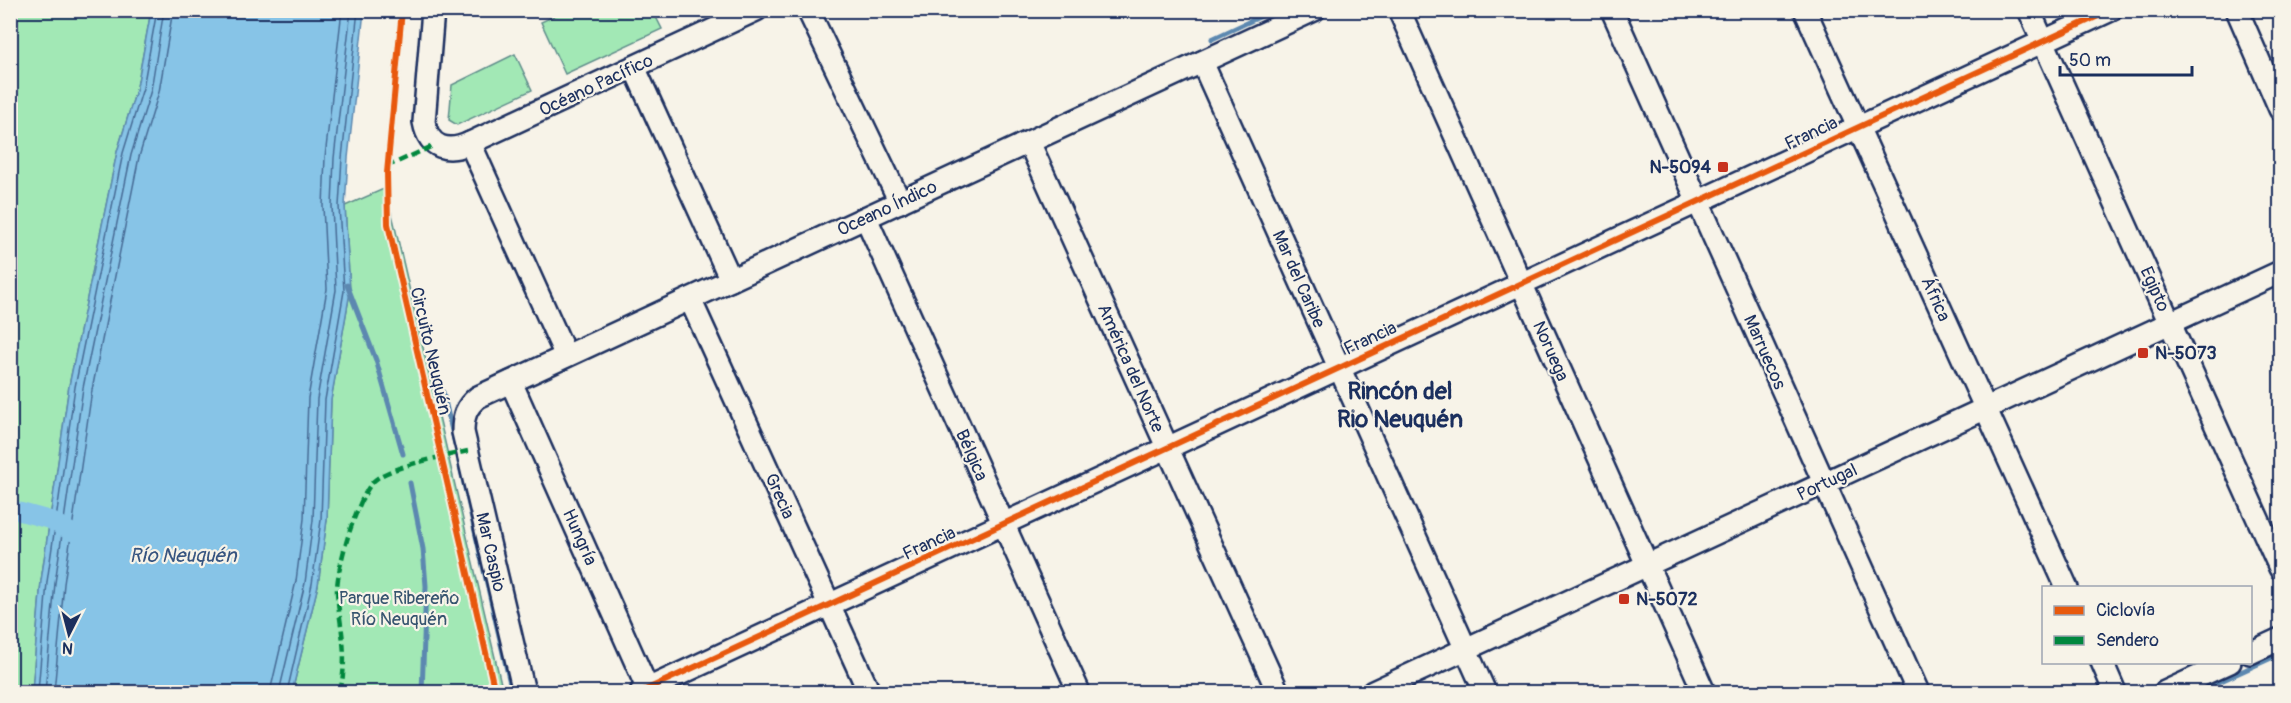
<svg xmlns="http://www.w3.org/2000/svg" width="2291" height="703" viewBox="0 0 2291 703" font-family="Pangolin,sans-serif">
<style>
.green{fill:#a2e8b5;stroke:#5e8c8a;stroke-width:1.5}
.water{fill:#87c4e7;stroke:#5c88b0;stroke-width:1.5}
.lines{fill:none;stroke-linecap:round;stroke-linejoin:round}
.shore{stroke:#466b95;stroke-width:1.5}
.stream{stroke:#5c88b0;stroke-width:5}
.canal{stroke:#87c4e7;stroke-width:18}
.minor-casing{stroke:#1b2f5e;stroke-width:26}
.minor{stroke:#f7f3e8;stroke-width:21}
.quiet{stroke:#00873e;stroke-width:4.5;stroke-dasharray:9 4.5;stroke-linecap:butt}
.cycleway-casing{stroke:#f7f3e8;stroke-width:10}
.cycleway{stroke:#e8590c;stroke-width:6}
.poi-dot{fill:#c8321e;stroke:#f7f3e8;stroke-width:2}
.labels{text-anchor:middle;stroke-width:4.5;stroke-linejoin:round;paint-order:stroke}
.street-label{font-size:18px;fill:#1b2f5e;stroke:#f7f3e8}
.poi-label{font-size:18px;font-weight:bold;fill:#1b2f5e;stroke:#f7f3e8;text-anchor:start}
.park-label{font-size:18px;fill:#36546f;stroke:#f7f3e8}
.water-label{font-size:20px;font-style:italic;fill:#365480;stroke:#f7f3e8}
.district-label{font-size:24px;font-weight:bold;fill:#1b2f5e;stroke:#f7f3e8}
</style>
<rect width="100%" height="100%" fill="#f7f3e8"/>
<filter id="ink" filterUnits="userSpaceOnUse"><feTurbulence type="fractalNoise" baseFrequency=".0167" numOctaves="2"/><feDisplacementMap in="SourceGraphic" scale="12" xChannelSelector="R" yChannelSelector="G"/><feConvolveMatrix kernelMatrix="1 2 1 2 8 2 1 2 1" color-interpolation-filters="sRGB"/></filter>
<g filter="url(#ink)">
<g class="green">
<path d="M567,10L653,11L662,29L565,74L541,22Z"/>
<path d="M10,11H151L137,87L117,152L69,386L41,581L32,692H10Z"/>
<path d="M515,54L532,90L457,125L449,120L452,85Z"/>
<path d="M386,188L503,692H292L318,585L327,520L331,400L350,292L345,206Z"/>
</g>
<path class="water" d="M151,11H364L348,158L345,206L350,292L331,400L327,520L318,585L292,692H32L41,581L69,386L117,152L137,87Z"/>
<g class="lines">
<g class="shore">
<path d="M38,692L47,582L75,387L123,153L143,88L157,10"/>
<path d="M45,692L55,583L83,388L131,155L151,90L164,10"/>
<path d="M54,692L64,584L92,390L139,157L159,92L173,10"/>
<path d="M270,692L296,581L304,519L308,398L327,289L323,206L325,157L342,10"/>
<path d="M279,692L305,583L313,520L317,399L336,290L332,206L334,158L351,10"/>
<path d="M287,692L312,584L321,520L325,400L344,291L339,206L342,158L358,10"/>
</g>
<g class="stream">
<path d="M1212,39L1274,10"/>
<path d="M347,285L376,360L403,454"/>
<path d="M443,392L455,444"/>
<path d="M459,462L512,692"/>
<path d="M410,483L423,549L426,586L422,692"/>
<path d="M2197,692L2280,654"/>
</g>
<path class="canal" d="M10,509L50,520L71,532"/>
<defs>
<g id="minor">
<path d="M433,10L424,122C429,149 448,153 470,143L756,10"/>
<path d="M808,10L900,202"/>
<path d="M1399,10L1704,692"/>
<path d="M1612,10L1918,692"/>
<path d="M1805,10L2067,588"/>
<path d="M2029,10L2280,568"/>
<path d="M2237,10L2280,109"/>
<path d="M1202,62L1485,692"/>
<path d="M634,67L731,280"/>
<path d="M1029,142L1278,692"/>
<path d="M470,143L566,356"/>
<path d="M866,218L1079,692"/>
<path d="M690,299L869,692"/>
<path d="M511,382L649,692"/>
<path d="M2250,653L2280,639"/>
<path d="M2102,662L2115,692"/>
<path d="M524,692L463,432C463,416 466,407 478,397L1314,10"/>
<path d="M641,692L2111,10"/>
<path d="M1373,692L2280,272"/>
<path d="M2165,692L2230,662"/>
</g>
</defs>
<use href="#minor" class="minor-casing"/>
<use href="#minor" class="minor"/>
<g class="quiet">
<path d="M386,167L435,145"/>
<path d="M340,692C349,652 340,630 337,592C336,569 358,494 375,480C391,466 446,456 468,451"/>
</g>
<defs>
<g id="cycleway">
<path d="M402,10L387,173L388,224L495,692"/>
<path d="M641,692L2111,10"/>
</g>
</defs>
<use href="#cycleway" class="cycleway-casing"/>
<use href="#cycleway" class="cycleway"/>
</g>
</g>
<g class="poi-dot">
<rect x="1717" y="161" width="12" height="12" rx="3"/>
<rect x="2137" y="347" width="12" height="12" rx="3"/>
<rect x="1618" y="593" width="12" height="12" rx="3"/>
</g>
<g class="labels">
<g class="street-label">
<text transform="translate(596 85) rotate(-25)" y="6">Océano Pacífico</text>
<text transform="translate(1811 133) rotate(-25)" y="6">Francia</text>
<text transform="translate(887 208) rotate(-25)" y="6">Oceano Índico</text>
<text transform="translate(1299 279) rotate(66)" y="6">Mar del Caribe</text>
<text transform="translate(2155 289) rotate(66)" y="6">Egipto</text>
<text transform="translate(1936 299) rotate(66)" y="6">África</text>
<text transform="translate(1370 338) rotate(-25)" y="6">Francia</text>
<text transform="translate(431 351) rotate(77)" y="6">Circuito Neuquén</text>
<text transform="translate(1551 351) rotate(66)" y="6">Noruega</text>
<text transform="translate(1765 352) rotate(66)" y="6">Marruecos</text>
<text transform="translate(1131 368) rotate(66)" y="6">América del Norte</text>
<text transform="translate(972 455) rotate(66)" y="6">Bélgica</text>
<text transform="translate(1827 482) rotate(-25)" y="6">Portugal</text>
<text transform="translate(780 496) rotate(66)" y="6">Grecia</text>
<text transform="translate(580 537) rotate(66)" y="6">Hungría</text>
<text transform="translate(929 543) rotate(-25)" y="6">Francia</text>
<text transform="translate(491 552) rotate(77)" y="6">Mar Caspio</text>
</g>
<g class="poi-label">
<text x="1711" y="173" text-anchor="end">N-5094</text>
<text x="2155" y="359">N-5073</text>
<text x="1636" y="605">N-5072</text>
</g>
<g class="park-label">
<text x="399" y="604">Parque Ribereño<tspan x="399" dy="21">Río Neuquén</tspan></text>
</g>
<g class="water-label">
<text x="183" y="562">Río Neuquén</text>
</g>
<g class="district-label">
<text x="1400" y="399">Rincón del<tspan x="1400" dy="28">Rio Neuquén</tspan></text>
</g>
</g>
<rect width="2291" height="703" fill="none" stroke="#f7f3e8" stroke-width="36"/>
<rect x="18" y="18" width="2255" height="667" fill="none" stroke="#1b2f5e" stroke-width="2" filter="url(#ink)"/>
<rect x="2042" y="586" width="210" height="78" fill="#f7f3e8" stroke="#9fa5b1" stroke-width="1.5"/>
<rect x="2054" y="606" width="30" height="9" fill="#e8590c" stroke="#9fa5b1" stroke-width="1.5"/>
<text x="2096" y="616" font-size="18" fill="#1b2f5e">Ciclovía</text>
<rect x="2054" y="636" width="30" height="9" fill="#00873e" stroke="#9fa5b1" stroke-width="1.5"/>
<text x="2096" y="646" font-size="18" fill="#1b2f5e">Sendero</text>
<g transform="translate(69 634) rotate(186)" stroke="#f7f3e8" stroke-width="4.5" paint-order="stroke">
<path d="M0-4.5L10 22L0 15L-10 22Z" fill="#1b2f5e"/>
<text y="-9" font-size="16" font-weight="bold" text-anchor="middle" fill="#1b2f5e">N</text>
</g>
<path d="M2060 66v9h132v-9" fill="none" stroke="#1b2f5e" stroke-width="3"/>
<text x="2069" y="66" font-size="18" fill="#1b2f5e" stroke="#f7f3e8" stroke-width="4.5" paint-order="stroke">50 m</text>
</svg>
